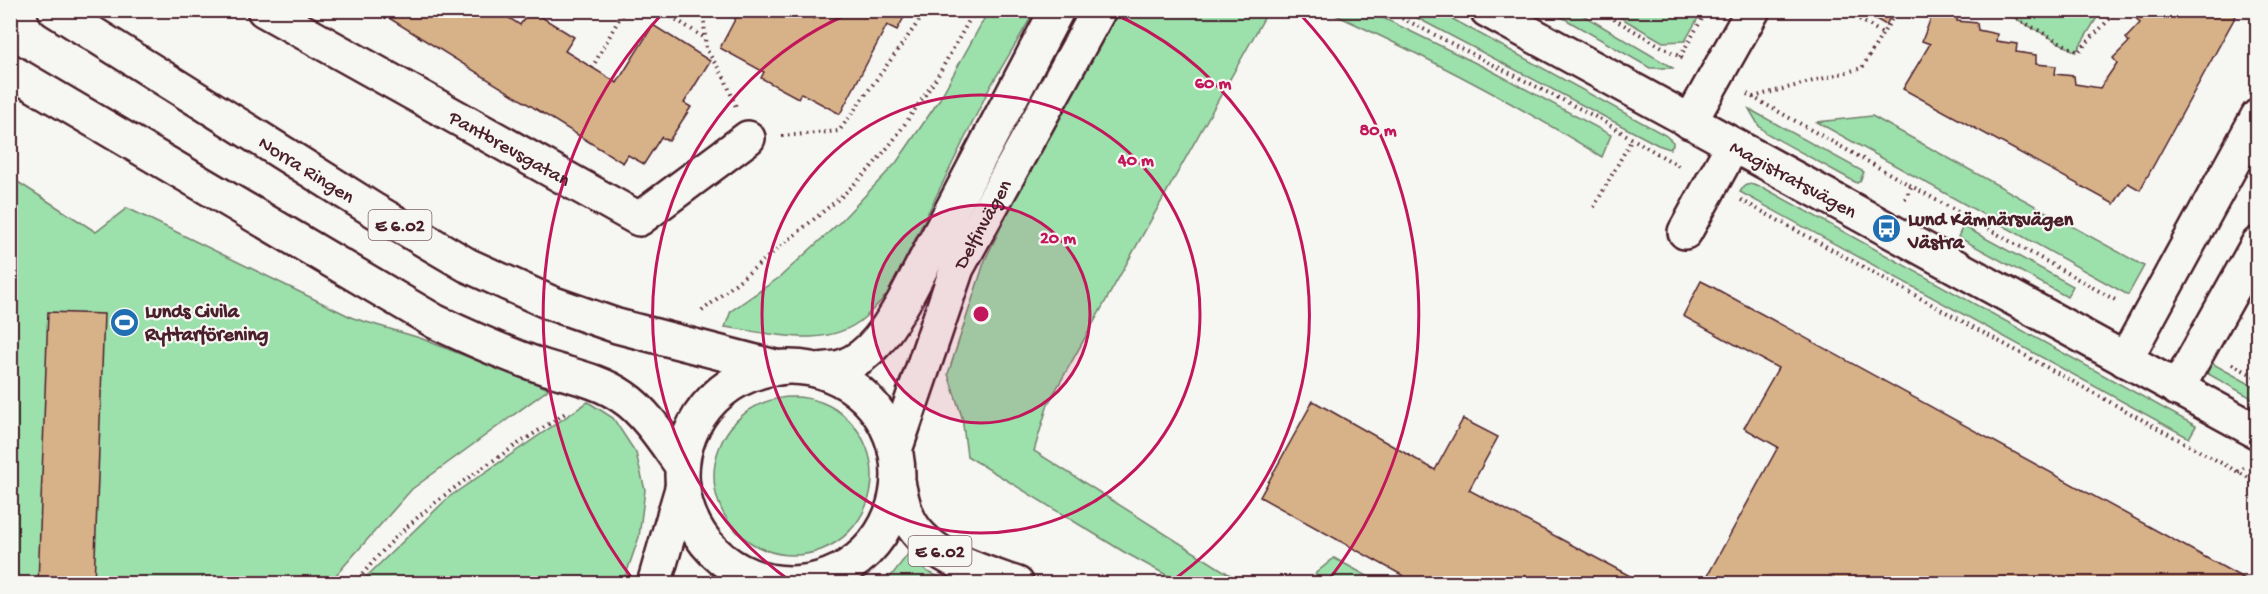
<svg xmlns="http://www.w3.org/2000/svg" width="2268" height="594" viewBox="0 0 2268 594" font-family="'Gochi Hand',sans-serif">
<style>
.green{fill:#9ce0ac;stroke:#73806c;stroke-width:1.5}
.building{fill:#d7b289;stroke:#4a1f2b;stroke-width:1.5}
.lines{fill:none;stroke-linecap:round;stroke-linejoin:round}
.minor-casing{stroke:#4a1f2b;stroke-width:38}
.major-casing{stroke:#4a1f2b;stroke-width:38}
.path{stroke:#4a1f2b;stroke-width:4;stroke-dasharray:1.5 4.5;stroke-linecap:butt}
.minor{stroke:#f6f6f2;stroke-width:33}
.major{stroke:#f6f6f2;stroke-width:33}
.ring{fill:none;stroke:#c2185b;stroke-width:3}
.labels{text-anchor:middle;stroke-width:4.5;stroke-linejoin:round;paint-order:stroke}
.shield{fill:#f6f6f2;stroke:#7e6067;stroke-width:1.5}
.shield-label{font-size:18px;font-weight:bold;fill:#4a1f2b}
.street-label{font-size:20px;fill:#4a1f2b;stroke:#f6f6f2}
.poi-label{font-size:20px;font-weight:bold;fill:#4a1f2b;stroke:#f6f6f2;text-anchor:start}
.centre{fill:#c2185b;stroke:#f6f6f2;stroke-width:3}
.ring-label{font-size:18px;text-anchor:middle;font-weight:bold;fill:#c2185b;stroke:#f6f6f2;stroke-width:4.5;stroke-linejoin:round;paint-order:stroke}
</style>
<rect width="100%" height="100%" fill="#f6f6f2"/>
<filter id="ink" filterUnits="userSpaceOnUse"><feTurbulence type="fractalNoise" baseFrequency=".0167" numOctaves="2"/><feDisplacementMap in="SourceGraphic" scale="12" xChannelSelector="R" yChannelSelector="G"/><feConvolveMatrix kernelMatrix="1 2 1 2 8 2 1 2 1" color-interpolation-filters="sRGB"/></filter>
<g filter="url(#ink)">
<g class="green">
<path d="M989,10L1035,11L990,87L888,294C880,301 873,310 865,317C827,351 771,333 725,327L731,311L780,277L840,222L896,163L938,102Z"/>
<path d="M1119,11H1268L1048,404L1034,451L1243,583H1181L1124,552L967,456L962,417L948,374L985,260L1019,190Z"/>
<path d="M1327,11H1369L1492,71L1611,135L1602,157C1514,102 1421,54 1327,11Z"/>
<path d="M1404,11H1438L1665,135L1673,142V145L1670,149L1658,145Z"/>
<path d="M1551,11H1576L1673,68H1650Z"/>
<path d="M1609,11H1702L1685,41L1663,42Z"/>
<path d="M2002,11H2101L2076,52Z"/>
<path d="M1749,109L1864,172L1860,181L1857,183L1766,133L1759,126Z"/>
<path d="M1872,116L2144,266L2128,295L1817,122Z"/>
<path d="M10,177L96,232L127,208L353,318L420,338L549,389L412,489L329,583H11Z"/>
<path d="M1750,184L1764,188L2196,426L2189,438L1740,192L1744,186Z"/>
<path d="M1963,226L2073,286L2067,297L1958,237Z"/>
<path d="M2206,360L2257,388V401L2201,370Z"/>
<circle cx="793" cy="476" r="79"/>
<path d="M588,402L613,418L636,453L645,490L639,537L623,583H362L366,577L449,497Z"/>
<path d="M908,554L928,572L953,583H899L888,580Z"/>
<path d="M1334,558L1380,583H1312L1316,573Z"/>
</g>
<g class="building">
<path d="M376,10H497L520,25L530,10L574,37L565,51L617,83L653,25L710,61L684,103L691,107L669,141L661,137L644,164L628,155L623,163Z"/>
<path d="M740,10H798L814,19L819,10H908L897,30L887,25L840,114L801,93L798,98L761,78L764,72L720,48Z"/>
<path d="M1860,10H1894L1886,25Z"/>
<path d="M1934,10L1958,12L1957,21L1977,23L1978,30L1997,34L1996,41L2017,44L2016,52L2036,55V64L2056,66L2055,74L2074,76L2075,84L2100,88L2117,63L2113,58L2129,42L2126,38L2140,23L2136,18L2143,10H2239L2140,190L2128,183L2114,204L1903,89L1930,44L1922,41Z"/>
<path d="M1701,281L1709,285L2254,584H1703L1778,447L1744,428L1778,368L1683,316Z"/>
<path d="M48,312L104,314L94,584H38Z"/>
<path d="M1313,401L1435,470L1463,419L1498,437L1469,490L1645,584H1418L1260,497Z"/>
</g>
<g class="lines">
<defs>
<g id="minor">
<path id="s1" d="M264,10L639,219L748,138"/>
<path id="s2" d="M1487,10L2258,432"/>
<path d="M1690,122L1753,10"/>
<path d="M1685,232L1733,145"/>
<path d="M2125,360L2258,116"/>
<path d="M816,370C825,369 836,369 844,366C873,355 889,326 904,301L1057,10"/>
<path d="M2177,389L2258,244"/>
<path id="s3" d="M895,450L957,268L1099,10"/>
</g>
<g id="major">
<path id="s4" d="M55,10L372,209L467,265L551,303L617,326L779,368"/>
<path d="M10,71L436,322C470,338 505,354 541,366C568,375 599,380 623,397C646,412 666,444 682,466"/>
<circle cx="790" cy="475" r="108"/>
<path d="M898,482C901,495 903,509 910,522C931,558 980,571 1017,584"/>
<path d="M654,584L683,485"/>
</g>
</defs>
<use href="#minor" class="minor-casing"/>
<use href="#major" class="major-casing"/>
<g class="path">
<path d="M661,10L705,38"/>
<path d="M703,10L706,49L725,79L736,107"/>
<path d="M1386,10L1594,116L1682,168"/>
<path d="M1598,10L1685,60"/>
<path d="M1844,10L1882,33"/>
<path d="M2001,10L2078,52L2118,10"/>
<path d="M1680,57L1707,10"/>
<path d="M592,68L624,10"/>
<path d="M1747,94L2117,301"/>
<path d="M1753,97L1862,68L1897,10"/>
<path d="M782,136L839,131L927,10"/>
<path d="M1905,199L1911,187"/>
<path d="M1741,200L2258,483"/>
<path d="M1594,207L1632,139"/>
<path d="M702,311L841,197L869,170L893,141L936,79L975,10"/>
<path d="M2232,364L2258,378"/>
<path d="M2238,472L2244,468"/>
<path d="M355,584C412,508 490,463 567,412"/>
</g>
<use href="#minor" class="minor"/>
<use href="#major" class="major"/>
</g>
</g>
<circle cx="981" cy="314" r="109" fill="#c2185b" fill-opacity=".12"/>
<g class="ring">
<circle cx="981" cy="314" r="109"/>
<circle cx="981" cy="314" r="219"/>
<path d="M793 583A328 328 0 0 1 855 11M1107 11A328 328 0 0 1 1169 583"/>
<path d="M634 581A438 438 0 0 1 663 13M1299 13A438 438 0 0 1 1328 581"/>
</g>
<defs>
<symbol id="bus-disc" viewBox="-11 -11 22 22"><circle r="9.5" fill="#1f6fb2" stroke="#f6f6f2"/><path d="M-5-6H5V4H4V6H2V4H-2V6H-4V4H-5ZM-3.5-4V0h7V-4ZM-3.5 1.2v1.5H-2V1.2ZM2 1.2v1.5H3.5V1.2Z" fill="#fff"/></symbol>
<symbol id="stadium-disc" viewBox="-11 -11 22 22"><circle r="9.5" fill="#1f6fb2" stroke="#f6f6f2"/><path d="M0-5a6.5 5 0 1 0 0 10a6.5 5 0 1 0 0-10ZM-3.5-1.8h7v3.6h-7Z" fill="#fff"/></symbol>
</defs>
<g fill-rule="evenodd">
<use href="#bus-disc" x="1870" y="212" width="33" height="33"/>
<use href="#stadium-disc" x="108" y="306" width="33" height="33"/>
</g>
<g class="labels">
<g class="shield">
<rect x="368.5" y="210" width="63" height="30" rx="4.5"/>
<rect x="908.5" y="536" width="63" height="30" rx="4.5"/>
</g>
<g class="shield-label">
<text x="400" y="231">E 6.02</text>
<text x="940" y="557">E 6.02</text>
</g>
<g class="street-label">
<text dy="7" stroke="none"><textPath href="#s1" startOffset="282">Pantbrevsgatan</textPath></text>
<text dy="7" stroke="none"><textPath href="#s4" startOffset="298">Norra Ringen</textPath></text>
<text dy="7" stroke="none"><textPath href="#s2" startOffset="350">Magistratsvägen</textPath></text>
<text dy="7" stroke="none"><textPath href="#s3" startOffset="243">Delfinvägen</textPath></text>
</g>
<g class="poi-label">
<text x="1908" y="225">Lund Kämnärsvägen<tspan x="1908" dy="23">Västra</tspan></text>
<text x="145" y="317">Lunds Civila<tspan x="145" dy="23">Ryttarförening</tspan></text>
</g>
</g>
<circle cx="981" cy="314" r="9" class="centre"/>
<g class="ring-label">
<text x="1213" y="88">60 m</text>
<text x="1378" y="135">80 m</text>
<text x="1136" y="165">40 m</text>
<text x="1058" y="243">20 m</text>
</g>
<rect width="2268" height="594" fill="none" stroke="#f6f6f2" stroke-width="36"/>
<rect x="18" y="18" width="2232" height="558" fill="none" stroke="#4a1f2b" stroke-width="2" filter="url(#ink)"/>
</svg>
